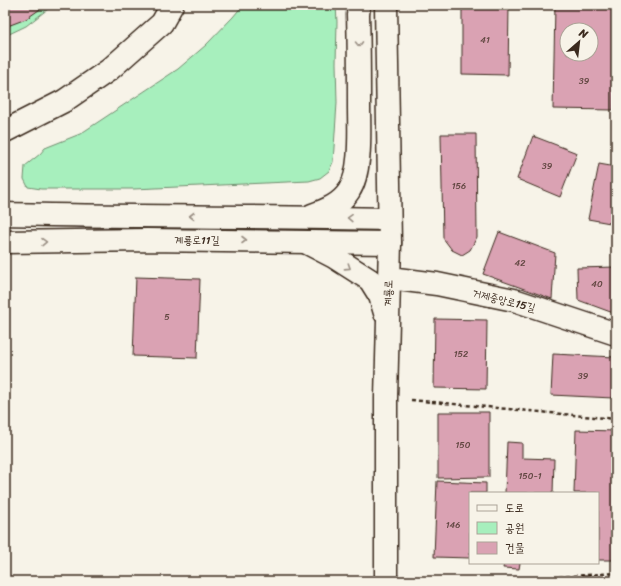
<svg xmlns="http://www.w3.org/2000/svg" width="621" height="586" viewBox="0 0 621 586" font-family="Sriracha,'Poor Story',sans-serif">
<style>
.green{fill:#a7efbd;stroke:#718c6e}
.building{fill:#daa2b3;stroke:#3b2a1e;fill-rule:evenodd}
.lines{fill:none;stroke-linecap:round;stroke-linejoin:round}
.minor-casing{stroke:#3b2a1e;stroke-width:25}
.path{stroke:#3b2a1e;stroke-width:2.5;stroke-dasharray:4 3;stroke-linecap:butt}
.minor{stroke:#f7f3e8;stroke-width:22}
.oneway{stroke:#998e83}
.labels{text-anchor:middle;stroke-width:4;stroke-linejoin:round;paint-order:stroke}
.number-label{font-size:9px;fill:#634843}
.street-label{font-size:11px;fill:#3b2a1e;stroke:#f7f3e8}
</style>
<rect width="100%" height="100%" fill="#f7f3e8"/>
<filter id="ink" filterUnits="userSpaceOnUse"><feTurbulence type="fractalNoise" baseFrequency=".025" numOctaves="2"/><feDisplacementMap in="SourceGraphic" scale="8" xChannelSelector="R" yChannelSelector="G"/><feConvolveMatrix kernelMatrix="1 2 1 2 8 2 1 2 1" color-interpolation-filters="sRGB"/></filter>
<g filter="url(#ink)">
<g class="green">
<path d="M5,5H53L26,26L5,36Z"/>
<path d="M243,5H336L337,22L336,63L337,103L333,162L329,171L320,178L309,181L134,189H41L28,187L24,179L25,166L40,154L45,148L80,134L178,69L206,45L233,17Z"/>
</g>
<g class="building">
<path d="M5,5H46L26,19L5,27Z"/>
<path d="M462,5H509L508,75L462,74Z"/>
<path d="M555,5H615L613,110L553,109ZM567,30H591V54H567Z"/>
<path d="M441,134H476L477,237L470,250L462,255L452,250L443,238Z"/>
<path d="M533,136L577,153L560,197L517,179Z"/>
<path d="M599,164L616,167V217L612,216L610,223L588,219Z"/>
<path d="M499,232L555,253L552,299L483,274Z"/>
<path d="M616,267V314L578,300L577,268Z"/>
<path d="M136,277L200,279L197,358L133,356Z"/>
<path d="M435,319L487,320L486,389L434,388Z"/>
<path d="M553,354L615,357L613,398L551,395Z"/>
<path d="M438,412H489V477L438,478Z"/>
<path d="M576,430L616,431V560H598V493H574Z"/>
<path d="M507,442L522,443V458L554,459L553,493H505Z"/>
<path d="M437,481L486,483V493H470V558L434,557Z"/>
<path d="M504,563H520L519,569L503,568Z"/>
</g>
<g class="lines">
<defs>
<g id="minor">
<path d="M5,131L64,101L109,70L162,23L172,5"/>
<path d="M5,214C133,217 261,216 389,219"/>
<path d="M312,215C326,210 341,204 349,191C362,171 359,129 359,106C359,76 359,45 358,15L359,5"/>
<path d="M5,242L147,240L390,243"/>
<path d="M307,243L334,257L370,280L380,296L385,313"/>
<path d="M389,278L437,284L514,300L616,334"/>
<path d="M386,581V398L390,243L386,5"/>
</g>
</defs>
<use href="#minor" class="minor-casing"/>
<g class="path">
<path d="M411,400L616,419"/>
<path d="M559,577L616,573"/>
</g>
<use href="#minor" class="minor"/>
</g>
<defs><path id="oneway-chevron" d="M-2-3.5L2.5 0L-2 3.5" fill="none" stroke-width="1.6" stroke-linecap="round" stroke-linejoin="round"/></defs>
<g class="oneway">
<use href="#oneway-chevron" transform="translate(359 44) rotate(89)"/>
<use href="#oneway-chevron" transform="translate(192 216) rotate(-180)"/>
<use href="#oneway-chevron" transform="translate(350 218) rotate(-178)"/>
<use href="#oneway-chevron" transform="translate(244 240)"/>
<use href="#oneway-chevron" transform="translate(44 242) rotate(-1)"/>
<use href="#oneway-chevron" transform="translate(348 267) rotate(33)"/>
</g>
</g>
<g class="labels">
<g class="number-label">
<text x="485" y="43">41</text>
<text x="584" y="84">39</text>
<text x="547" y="169">39</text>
<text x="459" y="189">156</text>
<text x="520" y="266">42</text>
<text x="597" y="287">40</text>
<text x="167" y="320">5</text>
<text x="461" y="357">152</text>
<text x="583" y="379">39</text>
<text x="463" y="448">150</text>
<text x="530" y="479">150-1</text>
<text x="453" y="528">146</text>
</g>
<g class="street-label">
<text x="197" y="244">계룡로11길</text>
<text transform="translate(388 293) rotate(-89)" y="4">계룡로</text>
<text transform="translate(504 300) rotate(14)" y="4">거제중앙로15길</text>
</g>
</g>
<rect width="621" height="586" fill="none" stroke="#f7f3e8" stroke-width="20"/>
<rect x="10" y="10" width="601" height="566" fill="none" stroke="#3b2a1e" stroke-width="1.5" filter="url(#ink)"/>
<rect x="469" y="492" width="130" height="72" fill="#f7f3e8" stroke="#aca397"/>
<rect x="477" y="505" width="20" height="6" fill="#f7f3e8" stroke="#aca397"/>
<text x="505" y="512" font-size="12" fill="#3b2a1e">도로</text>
<rect x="477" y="522" width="20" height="12" fill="#a7efbd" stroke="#aca397"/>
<text x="505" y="532" font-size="12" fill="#3b2a1e">공원</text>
<rect x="477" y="542" width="20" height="12" fill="#daa2b3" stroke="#aca397"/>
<text x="505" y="552" font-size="12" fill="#3b2a1e">건물</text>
<g transform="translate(579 42) rotate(28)"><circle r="19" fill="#f7f3e8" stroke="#aca397"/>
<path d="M0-3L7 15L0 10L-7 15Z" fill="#3b2a1e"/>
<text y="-6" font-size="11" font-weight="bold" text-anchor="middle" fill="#3b2a1e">N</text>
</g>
</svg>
